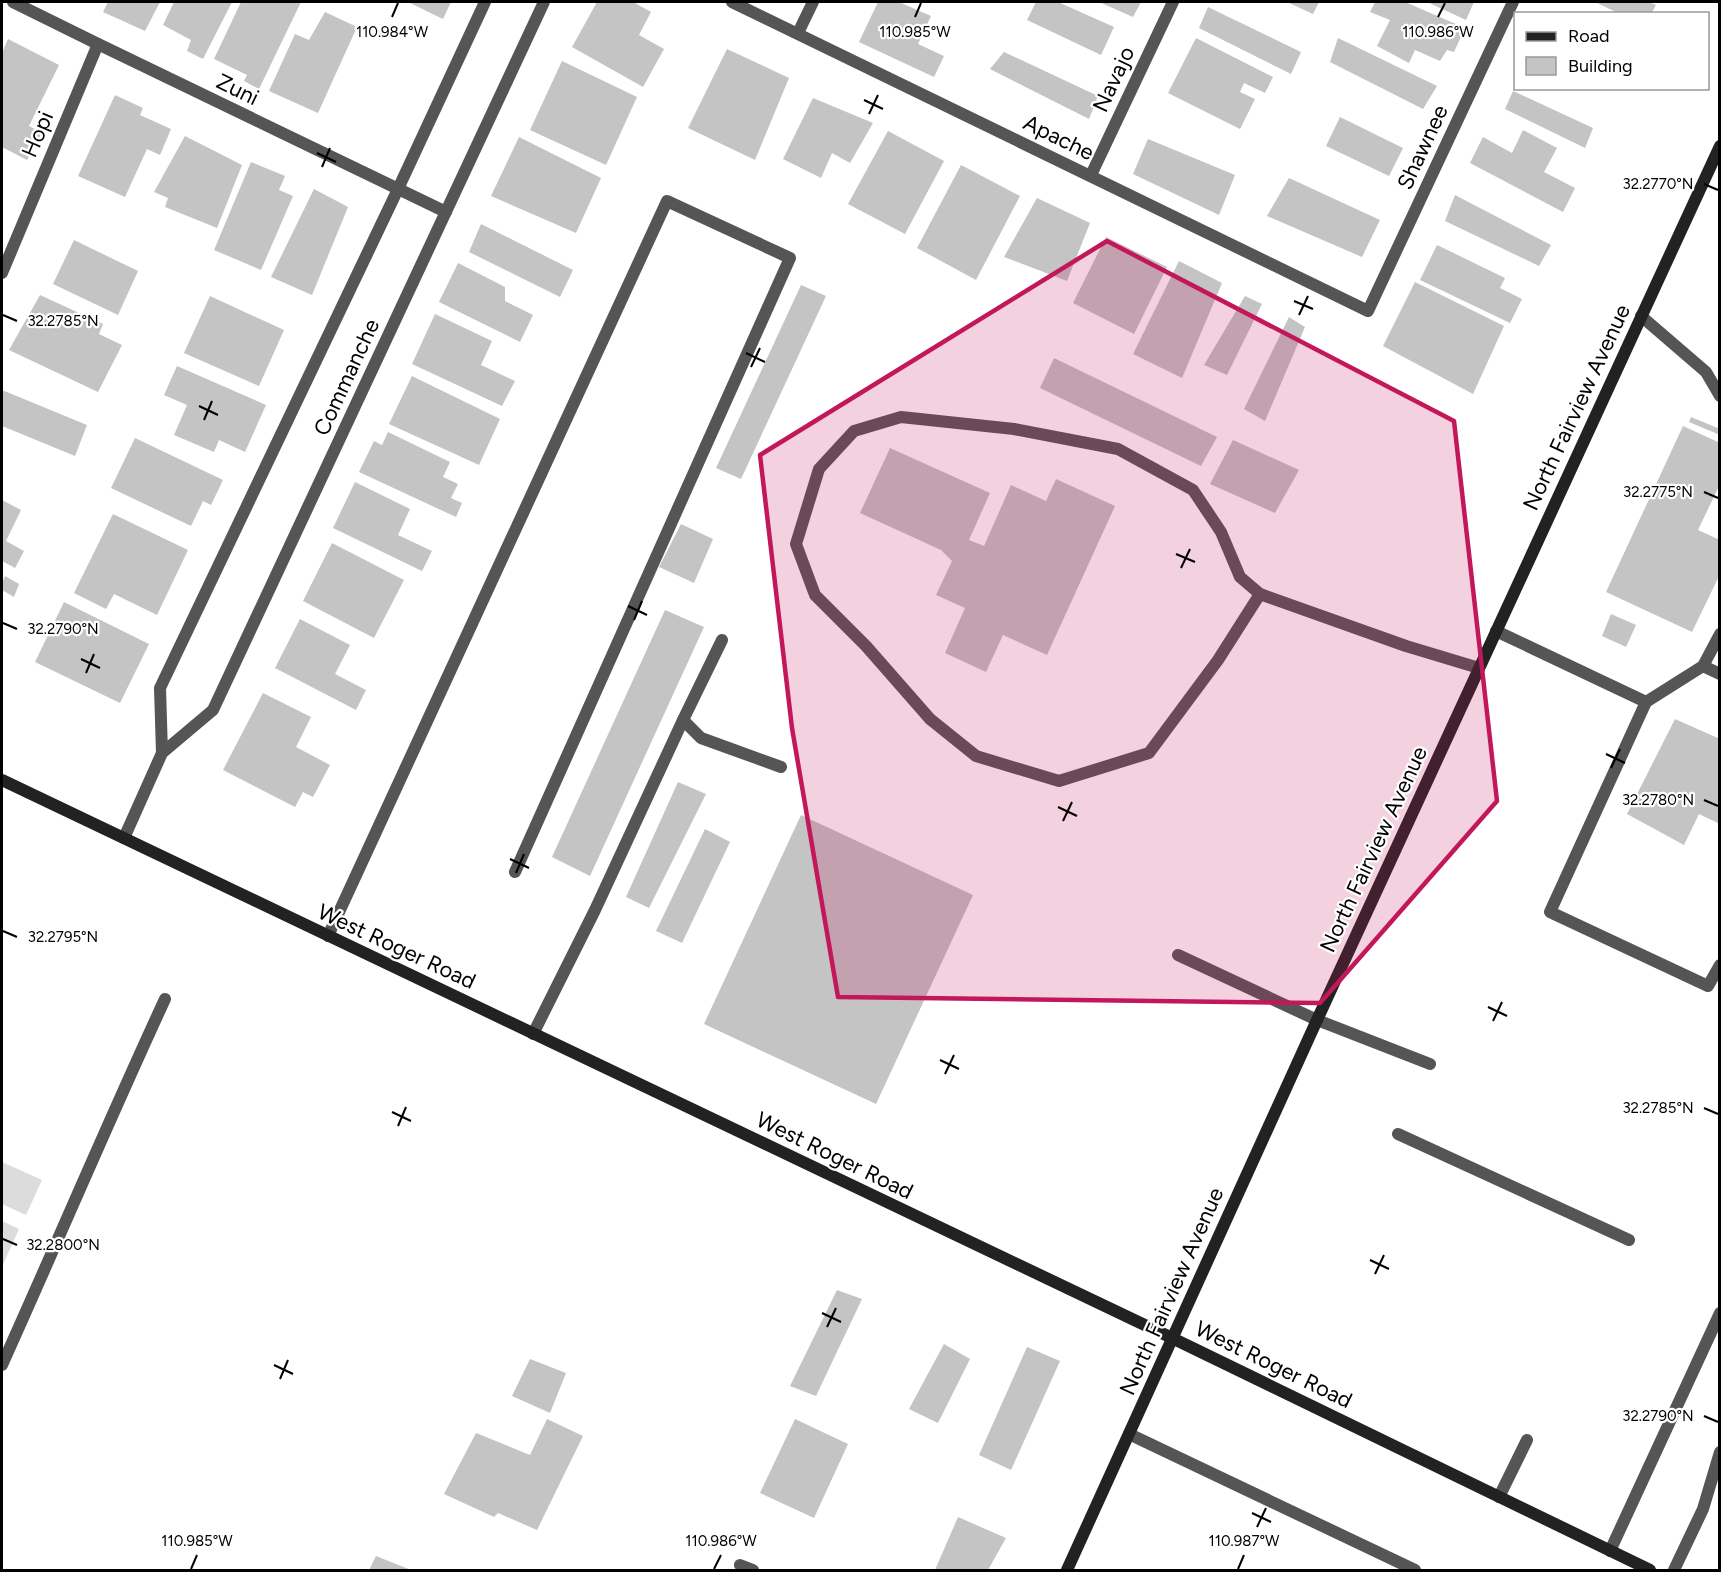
<svg xmlns="http://www.w3.org/2000/svg" width="1721" height="1572" viewBox="0 0 1721 1572" font-family="Figtree,sans-serif">
<style>
.green{fill:#dcdcdc}
.building{fill:#c4c4c4}
.lines{fill:none;stroke-linecap:round;stroke-linejoin:round}
.lane{stroke:#555;stroke-width:12}
.street{stroke:#555;stroke-width:12}
.secondary{stroke:#222;stroke-width:12}
.marked{fill:#c2185b;fill-opacity:0.2;stroke:#c2185b;stroke-width:4.5;stroke-linejoin:round}
.ticks{fill:none;stroke:#000;stroke-width:2}
.labels{text-anchor:middle;stroke-width:4.5;stroke-linejoin:round;paint-order:stroke}
.street-label{font-size:22px;fill:#000;stroke:#fff}
.ticks-label{font-size:15px;text-anchor:middle;fill:#000;stroke:#fff;stroke-width:4.5;stroke-linejoin:round;paint-order:stroke}
</style>
<rect width="100%" height="100%" fill="#fff"/>
<g class="green">
<path d="M2,1162L42,1180L26,1215L2,1204Z"/>
<path d="M2,1221L19,1229L2,1267Z"/>
</g>
<g class="building">
<path d="M108,2H160L145,31L103,12Z"/>
<path d="M174,2H232L203,59L187,51L191,40L163,25Z"/>
<path d="M241,2H301L259,89L244,81L247,75L214,59Z"/>
<path d="M408,2H451L443,19Z"/>
<path d="M597,2H633L651,12L639,35L664,49L643,87L572,47Z"/>
<path d="M878,2H899L931,16L918,44L944,56L934,77L859,42Z"/>
<path d="M1036,2H1058L1114,27L1101,55L1027,20Z"/>
<path d="M1099,2H1141L1133,17Z"/>
<path d="M1287,2H1319L1313,14Z"/>
<path d="M1375,2H1405L1465,28L1454,52L1447,50L1440,61L1415,50L1409,63L1377,46L1390,20L1370,12Z"/>
<path d="M1427,2H1474L1466,20Z"/>
<path d="M1595,2H1649L1656,5L1651,14H1620Z"/>
<path d="M1208,7L1301,52L1291,74L1199,28Z"/>
<path d="M325,12L357,27L318,113L269,91L295,34L309,40Z"/>
<path d="M1196,38L1273,77L1265,93L1244,83L1240,92L1255,99L1240,129L1168,93Z"/>
<path d="M1338,38L1437,86L1423,109L1330,62Z"/>
<path d="M8,39L59,65L29,126L42,133L27,160L2,147V53Z"/>
<path d="M727,49L789,78L755,160L688,128Z"/>
<path d="M1004,52L1098,96L1089,119L990,69Z"/>
<path d="M562,61L637,97L606,165L530,130Z"/>
<path d="M1513,91L1593,128L1585,148L1505,109Z"/>
<path d="M115,95L143,108L140,115L171,129L160,155L147,149L125,197L78,176Z"/>
<path d="M813,98L873,123L850,163L832,153L821,178L783,159Z"/>
<path d="M1340,117L1403,148L1389,176L1326,146Z"/>
<path d="M1523,130L1557,148L1544,172L1575,188L1563,212L1470,163L1483,137L1512,153Z"/>
<path d="M888,131L944,161L905,234L848,204Z"/>
<path d="M185,136L242,165L217,228L165,207L168,198L154,192Z"/>
<path d="M519,137L601,178L576,233L491,196Z"/>
<path d="M1148,139L1235,175L1219,215L1133,174Z"/>
<path d="M251,162L285,176L279,190L293,196L261,270L214,250Z"/>
<path d="M961,165L1020,196L976,280L917,248Z"/>
<path d="M1289,178L1380,220L1362,257L1267,216Z"/>
<path d="M314,189L348,207L312,295L271,277Z"/>
<path d="M1455,195L1551,245L1539,266L1445,221Z"/>
<path d="M1037,198L1090,223L1067,281L1004,257Z"/>
<path d="M481,224L573,270L560,297L469,252Z"/>
<path d="M1106,237L1167,267L1134,334L1073,303Z"/>
<path d="M74,240L138,271L118,315L53,284Z"/>
<path d="M1437,245L1505,278L1500,288L1522,299L1510,323L1420,280Z"/>
<path d="M1179,261L1222,283L1182,378L1133,354Z"/>
<path d="M458,263L505,287V301L533,315L520,342L439,302Z"/>
<path d="M1415,282L1504,326L1473,394L1383,346Z"/>
<path d="M801,285L826,296L741,479L716,468Z"/>
<path d="M40,295L103,324L99,334L122,345L98,392L9,350Z"/>
<path d="M210,296L284,330L259,386L184,353Z"/>
<path d="M1245,296L1262,304L1227,375L1204,365Z"/>
<path d="M435,314L492,341L481,365L515,381L502,406L412,364Z"/>
<path d="M1289,317L1305,327L1265,421L1244,409Z"/>
<path d="M1054,358L1217,437L1201,466L1040,388Z"/>
<path d="M177,366L266,405L245,452L219,440L214,452L174,435L187,405L164,395Z"/>
<path d="M412,376L500,419L479,465L389,424Z"/>
<path d="M2,390L87,425L75,456L2,426Z"/>
<path d="M1691,417L1720,429V435L1689,422Z"/>
<path d="M1683,426L1720,443V484L1698,530L1720,540V574L1692,632L1606,592Z"/>
<path d="M388,432L450,462L443,477L458,484L451,498L462,503L456,517L359,472L374,441L382,445Z"/>
<path d="M135,438L223,480L211,505L203,501L191,526L111,488Z"/>
<path d="M1233,440L1299,470L1275,513L1210,484Z"/>
<path d="M890,448L990,493L969,540L984,546L1011,485L1046,501L1056,479L1115,506L1047,655L1003,635L986,672L945,653L965,608L936,595L952,561L941,550L860,513Z"/>
<path d="M355,482L410,509L398,535L432,551L422,571L333,528Z"/>
<path d="M2,500L21,510L6,541L24,551L15,568L2,561Z"/>
<path d="M113,514L188,550L157,615L114,594L106,609L74,593Z"/>
<path d="M681,524L713,539L694,583L659,567Z"/>
<path d="M332,543L404,580L374,638L303,601Z"/>
<path d="M5,576L19,584L14,597L2,590V584Z"/>
<path d="M64,602L149,644L120,703L35,662Z"/>
<path d="M665,610L704,627L590,876L552,857Z"/>
<path d="M1611,614L1636,625L1626,647L1602,636Z"/>
<path d="M300,619L350,645L335,674L366,690L356,710L275,668Z"/>
<path d="M263,693L311,717L296,747L330,765L313,797L303,792L295,807L223,770Z"/>
<path d="M1675,719L1720,739V824L1699,814L1684,845L1627,814Z"/>
<path d="M678,782L706,794L649,908L626,897Z"/>
<path d="M801,815L973,895L876,1104L704,1024Z"/>
<path d="M705,829L730,842L682,943L656,931Z"/>
<path d="M837,1290L862,1299L816,1396L790,1386Z"/>
<path d="M944,1344L970,1359L938,1423L909,1409Z"/>
<path d="M1027,1347L1060,1361L1011,1470L979,1455Z"/>
<path d="M530,1359L566,1373L550,1413L512,1396Z"/>
<path d="M547,1419L583,1436L537,1530L498,1513L494,1517L444,1494L476,1433L530,1455Z"/>
<path d="M795,1419L848,1444L814,1518L760,1493Z"/>
<path d="M958,1517L1006,1538L988,1570H935Z"/>
<path d="M376,1556L411,1570H369Z"/>
</g>
<g class="lines">
<g class="lane">
<path d="M13,2L98,44L446,212"/>
<path d="M732,2L1368,311L1513,2"/>
<path d="M798,33L813,2"/>
<path d="M1091,175L1173,2"/>
<path d="M2,273L98,44"/>
<path d="M1641,316L1706,372L1720,396"/>
<path d="M1260,594L1218,660L1149,753L1059,781L976,756L930,719L866,646L815,595L796,544L819,469L854,431L901,417L1014,429L1118,449L1193,490L1221,532L1240,577L1260,594L1406,646L1479,668"/>
<path d="M1496,631L1646,702L1703,666L1720,634"/>
<path d="M1703,666L1720,674"/>
<path d="M1646,702L1550,912L1708,986L1720,965"/>
<path d="M683,720L701,738L781,767"/>
<path d="M162,753L160,688L398,189L485,2"/>
<path d="M124,838L162,753L213,710L544,2"/>
<path d="M328,936L667,201L790,258L515,872"/>
<path d="M1178,955L1317,1020L1430,1064"/>
<path d="M533,1034L595,910L683,720L722,640"/>
<path d="M1398,1134L1629,1240"/>
<path d="M2,1365C57,1243 109,1120 165,999"/>
<path d="M1499,1497L1527,1440"/>
<path d="M1610,1551L1720,1313"/>
<path d="M740,1565L753,1570"/>
<path d="M1674,1570L1703,1509L1720,1452"/>
</g>
<path class="street" d="M1129,1434L1415,1570"/>
<g class="secondary">
<path d="M2,780L1172,1338L1650,1570"/>
<path d="M1067,1570L1317,1020L1720,146"/>
</g>
</g>
<path class="marked" d="M1107,241L1454,421L1497,801L1320,1003L838,997L792,728L760,455Z"/>
<path class="ticks" d="M392,17L398,3M915,17L921,3M1438,17L1445,3M864,100L883,109M869,114L878,95M317,153L336,162M322,167L330,148M1704,184L1718,190M1294,301L1313,309M3,315L17,321M1299,315L1308,296M746,353L765,362M751,367L760,348M199,406L218,415M204,420L212,401M1704,492L1718,498M1176,554L1195,562M1181,568L1190,549M628,606L647,615M634,620L642,601M3,623L17,629M81,659L100,668M86,673L94,654M1606,754L1625,763M1611,768L1620,749M1704,800L1718,806M1058,807L1077,816M1063,821L1072,802M510,859L529,868M516,873L524,854M3,931L17,937M1488,1007L1507,1016M1493,1021L1502,1002M940,1060L959,1069M945,1074L954,1055M1704,1108L1718,1114M392,1112L411,1121M398,1126L406,1107M3,1239L17,1245M1370,1260L1389,1269M1375,1274L1384,1255M822,1313L841,1322M827,1327L836,1308M274,1365L293,1374M280,1379L288,1360M1704,1416L1718,1422M1252,1513L1271,1522M1257,1527L1266,1508M191,1569L197,1555M714,1569L721,1555M1238,1569L1244,1555"/>
<g class="labels">
<g class="street-label">
<text transform="translate(1113 79) rotate(-65)" y="8">Navajo</text>
<text transform="translate(238 89) rotate(26)" y="8">Zuni</text>
<text transform="translate(37 134) rotate(-67)" y="8">Hopi</text>
<text transform="translate(1059 137) rotate(26)" y="8">Apache</text>
<text transform="translate(1422 147) rotate(-65)" y="8">Shawnee</text>
<text transform="translate(346 377) rotate(-65)" y="8">Commanche</text>
<text transform="translate(1576 407) rotate(-65)" y="8">North Fairview Avenue</text>
<text transform="translate(1373 849) rotate(-65)" y="8">North Fairview Avenue</text>
<text transform="translate(397 946) rotate(25)" y="8">West Roger Road</text>
<text transform="translate(835 1155) rotate(26)" y="8">West Roger Road</text>
<text transform="translate(1171 1291) rotate(-66)" y="8">North Fairview Avenue</text>
<text transform="translate(1274 1364) rotate(26)" y="8">West Roger Road</text>
</g>
</g>
<g class="ticks-label">
<text x="392" y="37">110.984°W</text>
<text x="915" y="37">110.985°W</text>
<text x="1438" y="37">110.986°W</text>
<text x="1658" y="189">32.2770°N</text>
<text x="63" y="326">32.2785°N</text>
<text x="1658" y="497">32.2775°N</text>
<text x="63" y="634">32.2790°N</text>
<text x="1658" y="805">32.2780°N</text>
<text x="63" y="942">32.2795°N</text>
<text x="1658" y="1113">32.2785°N</text>
<text x="63" y="1250">32.2800°N</text>
<text x="1658" y="1421">32.2790°N</text>
<text x="197" y="1546">110.985°W</text>
<text x="721" y="1546">110.986°W</text>
<text x="1244" y="1546">110.987°W</text>
</g>
<rect width="1721" height="1572" fill="none" stroke="#000000" stroke-width="6"/>
<rect x="1514" y="12" width="195" height="78" fill="#ffffff" stroke="#999999" stroke-width="1.5"/>
<rect x="1526" y="32" width="30" height="9" fill="#222222" stroke="#999999" stroke-width="1.5"/>
<text x="1568" y="42" font-size="18" fill="#000000">Road</text>
<rect x="1526" y="57" width="30" height="18" fill="#c4c4c4" stroke="#999999" stroke-width="1.5"/>
<text x="1568" y="72" font-size="18" fill="#000000">Building</text>
</svg>
